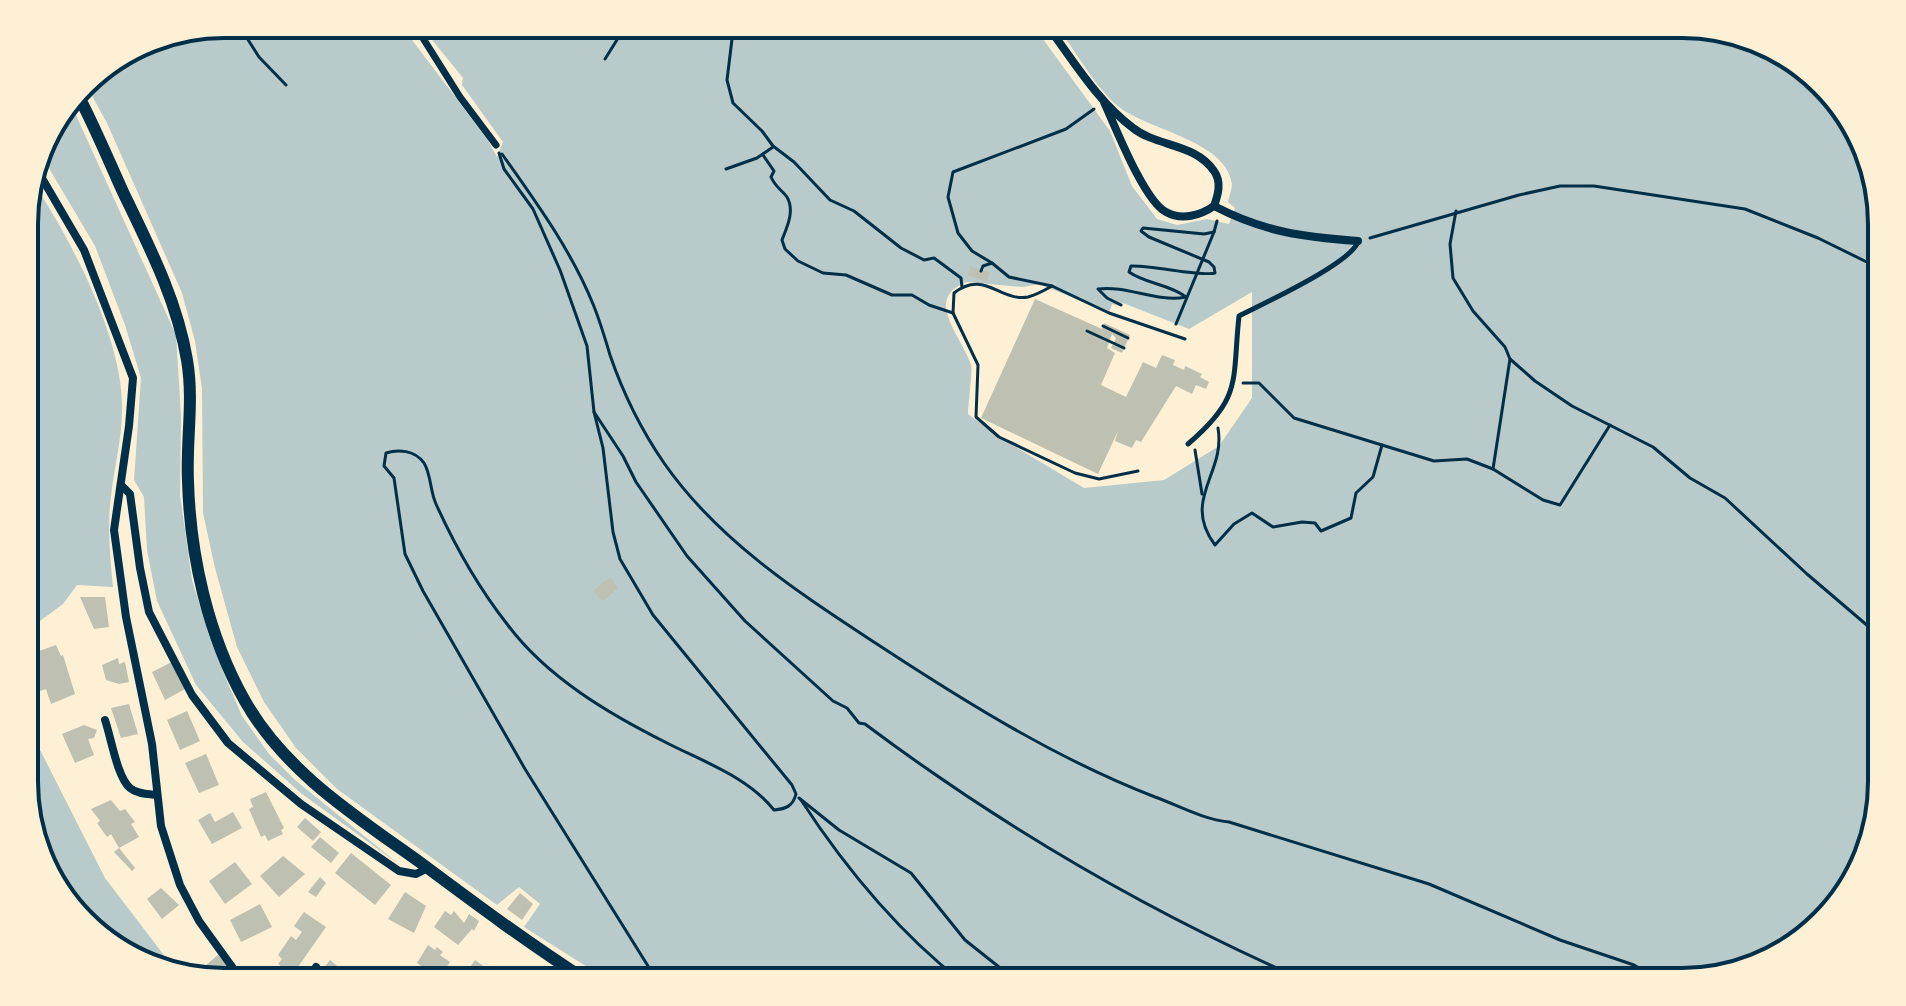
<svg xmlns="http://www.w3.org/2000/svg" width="1906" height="1006" viewBox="0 0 1906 1006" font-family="Montserrat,sans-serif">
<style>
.green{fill:#b9caca;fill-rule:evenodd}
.building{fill:#bec0b2}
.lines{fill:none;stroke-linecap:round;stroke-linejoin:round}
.path{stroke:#003049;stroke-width:3}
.service{stroke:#003049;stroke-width:5}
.pedestrian{stroke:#003049;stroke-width:7}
.minor{stroke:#003049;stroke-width:8}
.secondary{stroke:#003049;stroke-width:12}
.rim{fill:none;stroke:#003049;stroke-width:4}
</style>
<rect width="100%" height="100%" fill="#fdf0d5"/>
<g class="green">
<path d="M224,24H400L487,139L497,157L503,142L462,85L463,78L425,31L427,24H1032L1110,131L1132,186L1157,219L1177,225L1207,219L1229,224L1235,208L1228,202C1229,197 1232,189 1232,184C1226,139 1143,130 1114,103C1093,83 1073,48 1056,24H1682L1771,45L1848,113L1880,198L1882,782L1861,871L1793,949L1695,982H611L524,927L540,904L519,887L497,905L337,789L296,748L264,702L237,647L215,568L203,513L202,389L195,341L182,293L107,123L85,83L92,74L148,39ZM967,282L1022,287L1040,284L1109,313L1112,304L1119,306L1123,303L1189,329L1252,292V398L1219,446L1164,480L1084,488L999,437L968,414C968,405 973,369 971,365C962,336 922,298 967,282Z"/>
<path d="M70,102L176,335L181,416L180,495L192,580L209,636L226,679L242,716L269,754L295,780L400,865L302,794L243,742L196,685L157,601L147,550L144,497L134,480L141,378L125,325L95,246L40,153L44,136Z"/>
<path d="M32,181C71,239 124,340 122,411C122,439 114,468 111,496C107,526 110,557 113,587L77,585L63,604L25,632V488L33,480L39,444L25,394L24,210Z"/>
<path d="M26,706L31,732L105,878L176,971L135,961L65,903L26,809Z"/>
</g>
<g class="building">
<path d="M970,266L990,273L987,282L968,275Z"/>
<path d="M1035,299L1102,329L1104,323L1130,335L1122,353L1111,348L1116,338L1112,334L1107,348L1115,353L1101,385L1126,397L1143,362L1156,368L1162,355L1175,360L1173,365L1184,370L1185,366L1202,374L1200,377L1209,382L1206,389L1196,385L1192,394L1176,386L1141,442L1136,440L1132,448L1115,441L1118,431L1098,474L981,418Z"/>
<path d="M610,577L618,588L603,601L593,591Z"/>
<path d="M80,597H105L109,627L94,629Z"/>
<path d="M56,645L61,656L63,655L75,694L51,704L46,689L37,692L25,656Z"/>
<path d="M118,658L119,664L125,662L129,682L119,684L106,680L102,665Z"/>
<path d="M172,662L185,689L165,700L152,672Z"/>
<path d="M129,704L138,734L121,738L111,708Z"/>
<path d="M187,711L200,741L180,750L167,720Z"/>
<path d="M84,725L97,730L94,738L88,739L94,755L75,763L62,734Z"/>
<path d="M206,754L219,785L199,793L185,763Z"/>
<path d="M266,792L284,828L281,830L283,834L268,841L265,835L261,837L249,809L253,807L250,799Z"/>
<path d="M111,800L120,811L125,809L135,822L131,824L139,837L119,848L135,868L132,871L114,852L119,848L111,834L107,837L97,823L100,821L91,809Z"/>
<path d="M233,812L242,828L212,844L198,820L210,813L215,822Z"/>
<path d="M305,818L321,832L313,841L297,827Z"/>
<path d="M320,837L339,853L331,863L311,847Z"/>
<path d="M351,853L391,885L375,905L335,873Z"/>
<path d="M283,856L305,874L279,897L260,876Z"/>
<path d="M235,862L252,884L225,904L209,881Z"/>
<path d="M320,877L326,883L316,897L308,892Z"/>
<path d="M161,888L179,905L162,919L147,899Z"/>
<path d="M405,892L426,906L414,933L388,919Z"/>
<path d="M520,893L533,904L522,920L507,909Z"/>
<path d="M260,904L272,927L241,942L230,920Z"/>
<path d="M445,911L451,915L454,911L464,923L469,914L479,921L474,931L472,929L458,945L434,927Z"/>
<path d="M304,912L326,927L293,974L278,964L282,959L278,955L291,936L296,940L302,932L294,926Z"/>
<path d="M428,945L435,950L437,947L443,952L440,955L450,962L444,971L448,974L443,982L417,963Z"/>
<path d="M218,955L235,974L226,982L220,981L206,965Z"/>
<path d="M330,960L349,976H355L353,982H322L316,978Z"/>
<path d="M475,960L506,982L460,981Z"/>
</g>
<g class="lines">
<g class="path">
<path d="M238,24L259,57L286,85"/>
<path d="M707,24C735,32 749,32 778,24"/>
<path d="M733,31L727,80L733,103L762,131L773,146L794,162L830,200L854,211L901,248L924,260L934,258L961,278L962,287"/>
<path d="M605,59L620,35L631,24"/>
<path d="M499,153L504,169L533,209L560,270L587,346L594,412L623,456L636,482L687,556L745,621L833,701L847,708L859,723L865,724C1001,826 1152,914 1308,982"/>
<path d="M502,154C536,202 571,250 593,304C600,321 605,338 610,355C623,393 642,431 664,463C719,542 801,594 880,646C967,703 1057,759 1155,797C1180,806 1202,819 1229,822L1429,884L1560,940L1634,965L1663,982"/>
<path d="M763,155L774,171L771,177C776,188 782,190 787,197C795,211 787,227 782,240L785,249L798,261L823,273L846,275L892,295H912L929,305L953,313"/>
<path d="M726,169L757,158L773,147"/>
<path d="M1456,211L1450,244L1453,278L1473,311L1505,347L1510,359L1535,381L1572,406L1653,447L1690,478L1725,498L1807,574L1882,638"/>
<path d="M1370,238L1519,195L1560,186H1594L1745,209L1818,238L1881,269"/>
<path d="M992,263L972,251L958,233L948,197L953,172L1066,129L1094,109"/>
<path d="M981,271L983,266L992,263L1009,277L1052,286"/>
<path d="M1121,305L1107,298L1098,289C1127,285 1157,303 1186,297C1169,284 1146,284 1129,272L1131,266C1151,265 1203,277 1215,273L1214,267L1209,262L1149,237L1141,231L1143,228L1204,234L1214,232L1217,221"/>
<path d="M1176,324L1214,232"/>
<path d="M1103,326L1128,338"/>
<path d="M1087,331L1124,348"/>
<path d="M1510,359L1493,469L1543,500L1560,505L1610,425"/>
<path d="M1243,383H1259L1294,418L1434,461L1467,459L1493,469"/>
<path d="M594,412L603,448L613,532L620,559L653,615L792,785L796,794C793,806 786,809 774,810C748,777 704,762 667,743C609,714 546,677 507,624C478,587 455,546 436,504C430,491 431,474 424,463C415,450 398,449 386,453L384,466L394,478L405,554L423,591L525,769L653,974L661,982"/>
<path d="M1218,428C1226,474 1181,499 1215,545L1234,524L1252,513L1273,527L1302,522L1315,523L1321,531L1351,518L1356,493L1373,477L1382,445"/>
<path d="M1195,450L1202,494"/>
<path d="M1138,471L1099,479L1075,473L999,437L976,417L978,365L953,313L954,293C984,269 1000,302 1028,297C1036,295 1045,290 1052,286L1109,313L1185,339"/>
<path d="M799,798L839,830L911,873L965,940L1004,971L1038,982"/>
<path d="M801,800C846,869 897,931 962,982"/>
</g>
<path class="service" d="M1188,444C1243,397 1232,381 1239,316C1262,304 1354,262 1358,241"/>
<path class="pedestrian" d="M414,24L460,97L496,145"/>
<g class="minor">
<path d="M1046,24C1073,60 1097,101 1133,128C1157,147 1195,143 1214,171C1222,182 1218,195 1214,206C1201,215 1182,221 1166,212C1144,201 1115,126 1104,102"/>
<path d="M36,168L84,250L133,378L129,426L114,530L126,617L152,744L161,826L180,885L199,921L243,982"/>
<path d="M1214,206C1264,232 1303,237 1358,241"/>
<path d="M121,485L130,494L140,568L149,612L192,695L228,743L301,804L399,871L416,874L428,868"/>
<path d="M105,720C111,737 117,777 130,788C137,794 147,794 156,795"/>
<path d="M307,982L316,967"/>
</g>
<path class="secondary" d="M77,93C94,125 108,159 123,192C149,246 177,300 187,360C194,401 186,440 188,481C190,555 208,636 245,701C285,772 357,817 421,863C476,904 531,945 589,982"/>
</g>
<path d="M0 0H1906V1006H0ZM224 38H1682A186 186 0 0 1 1868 224V782A186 186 0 0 1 1682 968H224A186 186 0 0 1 38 782V224A186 186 0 0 1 224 38Z" fill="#fdf0d5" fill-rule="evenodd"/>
<path class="rim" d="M224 38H1682A186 186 0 0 1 1868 224V782A186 186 0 0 1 1682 968H224A186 186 0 0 1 38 782V224A186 186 0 0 1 224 38Z"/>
</svg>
